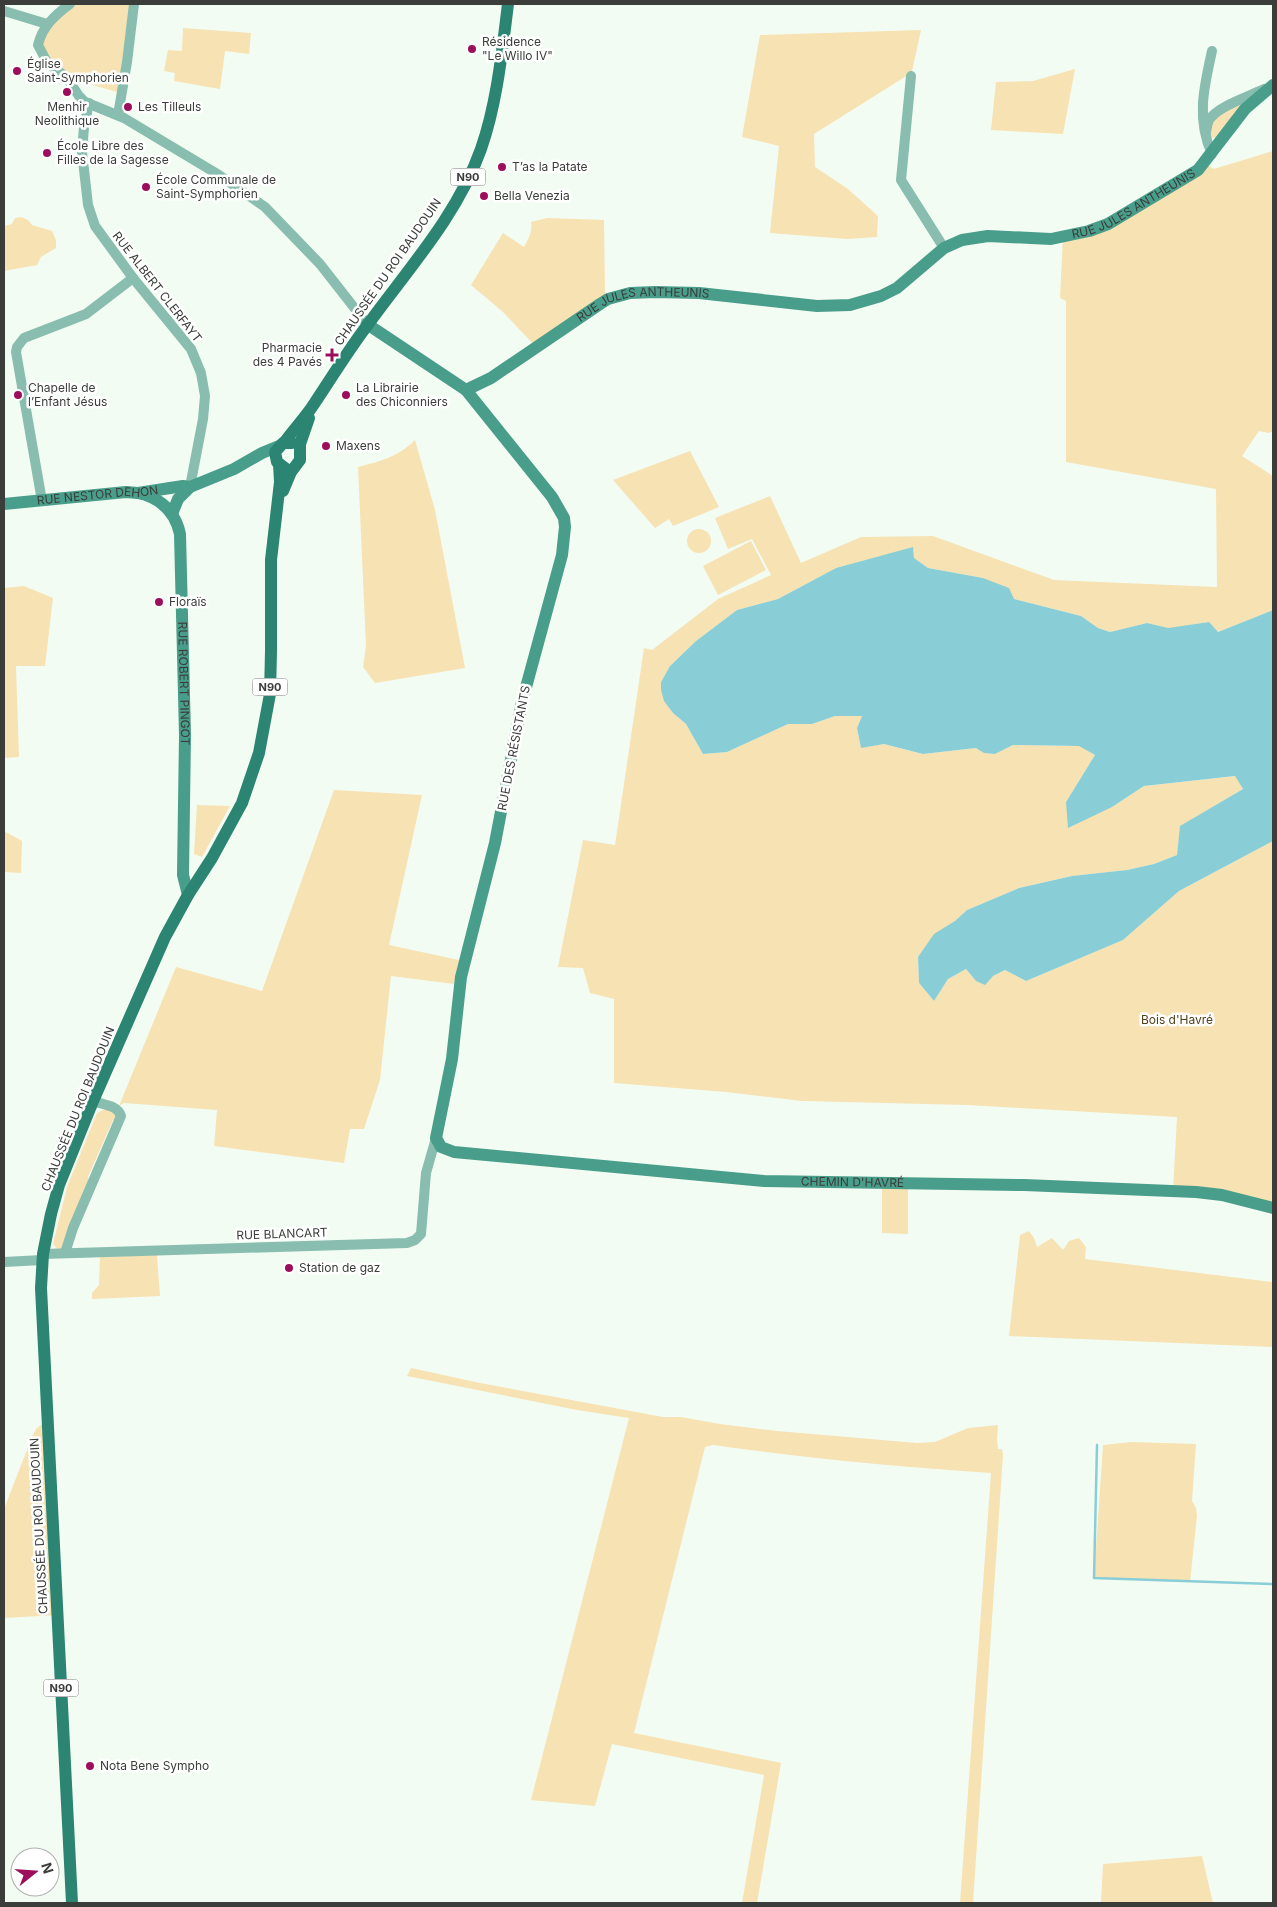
<svg xmlns="http://www.w3.org/2000/svg" width="1277" height="1907" viewBox="0 0 1277 1907" font-family="Inter,sans-serif">
<style>
.green{fill:#f7e2b3}
.water{fill:#89ced7}
.lines{fill:none;stroke-linecap:round;stroke-linejoin:round}
.stream{stroke:#89ced7;stroke-width:2.5}
.street{stroke:#88bdaf;stroke-width:10}
.secondary{stroke:#499e8b;stroke-width:12}
.primary{stroke:#2b8572;stroke-width:12}
.poi-dot{fill:#9c0e5c;stroke:#fff;stroke-width:2}
.labels{text-anchor:middle;stroke-width:5;stroke-linejoin:round;paint-order:stroke}
.shield{fill:#fff;stroke:#757775;stroke-width:1}
.shield-label{font-size:11px;font-weight:bold;fill:#3a3d3a}
.poi-label{font-size:12px;fill:#3a3d3a;stroke:#fff;text-anchor:start}
.street-label{font-size:12px;fill:#3a3d3a;stroke:#fff}
.park-label{font-size:12px;fill:#503f18;stroke:#fff}
</style>
<rect width="100%" height="100%" fill="#f3fcf3"/>
<g class="green">
<path d="M70,4H134L121,93L67,78L47,62L39,39Z"/>
<path d="M183,28L251,33L249,54L225,51L220,89L174,81L175,73L164,71L168,50L182,51Z"/>
<path d="M921,30L911,76L908,75L814,134L815,167L848,189L878,216L877,237L847,239L770,233L779,146L742,137L760,35Z"/>
<path d="M1075,69L1063,134L991,130L996,82L1033,81Z"/>
<path d="M1254,94L1217,137L1213,138L1210,136L1208,122Z"/>
<path d="M1273,151V431L1269,433L1259,431L1242,456L1273,476V610L1218,632L1208,622L1168,629L1147,623L1110,632L1098,628L1081,616L1014,599L983,578L928,568L914,558L913,548L836,568L778,599L737,610L696,641L670,666L661,682V689L665,701L673,713L686,724L703,754L727,752L788,724H812L835,716H862L857,728L861,747L884,744L923,754L977,748L984,753L995,754L1013,745L1080,746L1095,755L1066,802L1112,807L1144,786L1236,776L1243,789L1181,826L1177,855L1154,864L1127,870L1072,876L1019,888L967,910L918,957L919,983L934,1001L948,979L966,969L976,981L993,976L1005,970L1026,981L1123,940L1179,891L1273,841V1208L1173,1191L1177,1117L967,1105L802,1101L726,1092L614,1083V999L590,993L583,968L558,967L583,840L615,845L644,648L652,650L718,599L771,575L752,539L728,549L715,518L770,496L801,563L861,537L933,536L1054,580L1217,587L1216,489L1066,462V301L1060,298L1063,237L1089,231L1204,163L1214,169Z"/>
<path d="M21,217L28,220L32,225L52,231L56,240V248L41,257L37,265L4,271V226L12,224L15,218Z"/>
<path d="M547,218L604,220L605,296L536,347L503,312L471,285L503,233L524,247C528,239 533,231 531,222Z"/>
<path d="M415,440L435,510L465,668L375,683L363,667L366,646L358,467C381,461 398,457 415,440Z"/>
<path d="M690,451L719,507L673,526L669,519L655,528L613,480Z"/>
<circle cx="699" cy="541" r="12"/>
<path d="M751,541L766,570L718,595L703,566Z"/>
<path d="M24,586L53,598L45,666H16L19,757L4,758V588Z"/>
<path d="M334,790L422,795L389,945L459,960L454,984L391,976L380,1080L364,1129H350L344,1163L214,1146L217,1110L124,1103L119,1106L176,967L262,991Z"/>
<path d="M197,805L230,806L202,857L194,854Z"/>
<path d="M4,831L22,841L21,873L4,872Z"/>
<path d="M105,1109L117,1113L116,1121L113,1120L88,1177L89,1185L62,1249H57L53,1244L67,1187L97,1113Z"/>
<path d="M882,1184H908V1234L882,1233Z"/>
<path d="M1029,1231L1034,1238L1037,1247L1052,1238L1063,1250L1069,1241L1079,1238L1086,1247L1085,1259L1273,1282V1347L1009,1336L1020,1235Z"/>
<path d="M157,1255L160,1296L92,1299V1293L99,1285L100,1257Z"/>
<path d="M411,1368L480,1383L663,1417H681L720,1424L777,1431L917,1443L935,1442L968,1428L998,1425L997,1439L998,1449H1002L1003,1455L973,1903H960L991,1473C897,1467 805,1458 713,1445L705,1447L634,1733L781,1763L757,1903H742L764,1775L612,1744L595,1806L531,1800L629,1418L577,1410L407,1376Z"/>
<path d="M47,1420L58,1615L4,1618V1509L32,1437L36,1429Z"/>
<path d="M1131,1442L1196,1444L1192,1501L1196,1508L1197,1516L1190,1582L1094,1578L1103,1445Z"/>
<path d="M1202,1856L1213,1903H1101L1103,1864Z"/>
</g>
<path class="water" d="M913,547L914,558L928,568L983,578L1009,588L1014,599L1081,616L1098,628L1110,632L1147,623L1168,628L1209,622L1218,632L1273,610V841L1179,891L1123,940L1026,981L1005,970L993,976L985,985L976,981L966,969L948,979L934,1001L919,983L918,957L934,934L955,921L967,910L1019,888L1072,876L1127,870L1154,864L1177,855L1180,826L1243,789L1235,776L1144,786L1112,807L1068,828L1066,802L1095,755L1079,746L1013,745L995,754L984,753L976,748L923,754L884,744L861,748L857,728L862,716H835L812,724H788L727,752L703,754L686,724L673,713L664,701L661,690V682L670,666L696,641L737,610L778,599L836,568Z"/>
<g class="lines">
<path class="stream" d="M1097,1445L1094,1578L1273,1584"/>
<g class="street">
<path d="M70,4C55,15 42,27 38,45L47,62L67,78L79,96L85,102L124,118L219,175L265,207L320,264L367,324"/>
<path d="M4,11L47,24"/>
<path d="M911,76L901,180L944,248"/>
<path d="M89,103L84,127L82,152L88,205L95,226L133,278L191,349L201,373L205,396L203,419L190,487"/>
<path d="M118,115L127,62L134,4"/>
<path d="M1206,132C1207,128 1207,124 1209,120C1218,106 1248,97 1264,89"/>
<path d="M1212,154C1196,119 1204,87 1212,51"/>
<path d="M42,501L16,352L17,347L24,338L86,314L133,278"/>
<path d="M65,1253L73,1228L121,1116C118,1105 103,1105 93,1101"/>
<path d="M43,1254L407,1243L415,1240L421,1234L426,1173L436,1138"/>
<path d="M4,1262L42,1260"/>
</g>
<g class="secondary">
<path id="s1" d="M367,324L466,390L552,497L564,518L565,527L562,555L522,702L495,843L461,977L452,1059L436,1138L441,1147L454,1152L764,1181L1024,1185L1196,1192L1222,1195L1273,1208"/>
<path id="s2" d="M466,390L491,378L600,304L608,299L630,293L655,292L699,293L817,306L850,305L881,296L897,288L944,248L962,240L988,236L1051,239L1089,231L1108,224L1198,170L1245,109L1273,85"/>
<path id="s3" d="M138,493C161,498 175,511 180,534L185,735L183,875L188,895"/>
<path id="s4" d="M4,504L126,492L138,493L183,486L190,487"/>
<path d="M172,514L178,499L190,487L234,469L262,453L279,446"/>
</g>
<g class="primary">
<path d="M284,443C293,430 305,418 314,404C332,377 349,349 369,323C409,268 458,214 481,149C497,103 502,52 508,4"/>
<path d="M285,468L277,462L275,452L283,443H292"/>
<path d="M283,491L291,472L300,460V444L309,418"/>
<path d="M72,1903L41,1288L43,1254L51,1214L59,1185L93,1101L165,937L188,895L212,858L242,803L259,753L270,694L271,651V560L280,482L279,464"/>
</g>
</g>
<g class="poi-dot">
<circle cx="472" cy="49" r="5"/>
<circle cx="17" cy="71" r="5"/>
<circle cx="67" cy="92" r="5"/>
<circle cx="128" cy="107" r="5"/>
<circle cx="47" cy="153" r="5"/>
<circle cx="502" cy="167" r="5"/>
<circle cx="146" cy="187" r="5"/>
<circle cx="484" cy="196" r="5"/>
<path d="M329.5 347.5h5v5h5v5h-5v5h-5v-5h-5v-5h5z"/>
<circle cx="18" cy="395" r="5"/>
<circle cx="346" cy="395" r="5"/>
<circle cx="326" cy="446" r="5"/>
<circle cx="159" cy="602" r="5"/>
<circle cx="289" cy="1268" r="5"/>
<circle cx="90" cy="1766" r="5"/>
</g>
<g class="labels">
<g class="shield">
<rect x="450.5" y="168.5" width="35" height="17" rx="4"/>
<rect x="252.5" y="678.5" width="35" height="17" rx="4"/>
<rect x="43.5" y="1679.5" width="35" height="17" rx="4"/>
</g>
<g class="shield-label">
<text x="468" y="181">N90</text>
<text x="270" y="691">N90</text>
<text x="61" y="1692">N90</text>
</g>
<g class="poi-label">
<text x="482" y="46">Résidence<tspan x="482" dy="14">"Le Willo IV"</tspan></text>
<text x="27" y="68">Église<tspan x="27" dy="14">Saint-Symphorien</tspan></text>
<text x="67" y="111" text-anchor="middle">Menhir<tspan x="67" dy="14">Neolithique</tspan></text>
<text x="138" y="111">Les Tilleuls</text>
<text x="57" y="150">École Libre des<tspan x="57" dy="14">Filles de la Sagesse</tspan></text>
<text x="512" y="171">T’as la Patate</text>
<text x="156" y="184">École Communale de<tspan x="156" dy="14">Saint-Symphorien</tspan></text>
<text x="494" y="200">Bella Venezia</text>
<text x="322" y="352" text-anchor="end">Pharmacie<tspan x="322" dy="14">des 4 Pavés</tspan></text>
<text x="28" y="392">Chapelle de<tspan x="28" dy="14">l’Enfant Jésus</tspan></text>
<text x="356" y="392">La Librairie<tspan x="356" dy="14">des Chiconniers</tspan></text>
<text x="336" y="450">Maxens</text>
<text x="169" y="606">Floraïs</text>
<text x="299" y="1272">Station de gaz</text>
<text x="100" y="1770">Nota Bene Sympho</text>
</g>
<g class="street-label">
<text dy="4" stroke="none"><textPath href="#s2" startOffset="724">RUE JULES ANTHEUNIS</textPath></text>
<text transform="translate(388 272) rotate(-55)" y="4">CHAUSSÉE DU ROI BAUDOUIN</text>
<text transform="translate(157 287) rotate(52)" y="4">RUE ALBERT CLERFAYT</text>
<text dy="4" stroke="none"><textPath href="#s2" startOffset="202">RUE JULES ANTHEUNIS</textPath></text>
<text dy="4" stroke="none"><textPath href="#s4" startOffset="94">RUE NESTOR DEHON</textPath></text>
<text dy="4" stroke="none"><textPath href="#s3" startOffset="212">RUE ROBERT PINGOT</textPath></text>
<text transform="translate(514 748) rotate(-79)" y="4">RUE DES RÉSISTANTS</text>
<text transform="translate(78 1109) rotate(-68)" y="4">CHAUSSÉE DU ROI BAUDOUIN</text>
<text dy="4" stroke="none"><textPath href="#s1" startOffset="1339">CHEMIN D'HAVRÉ</textPath></text>
<text transform="translate(282 1234) rotate(-2)" y="4">RUE BLANCART</text>
<text transform="translate(39 1526) rotate(-93)" y="4">CHAUSSÉE DU ROI BAUDOUIN</text>
</g>
<g class="park-label">
<text x="1177" y="1024">Bois d'Havré</text>
</g>
</g>
<rect width="1277" height="1907" fill="none" stroke="#3a3d3a" stroke-width="10"/>
<g transform="translate(35 1872) rotate(73)"><circle r="24" fill="#ffffff" stroke="#b0b1b0"/>
<path d="M0-4L9 19L0 12L-9 19Z" fill="#9c0e5c"/>
<text y="-8" font-size="14" font-weight="bold" text-anchor="middle" fill="#3a3d3a">N</text>
</g>
</svg>
